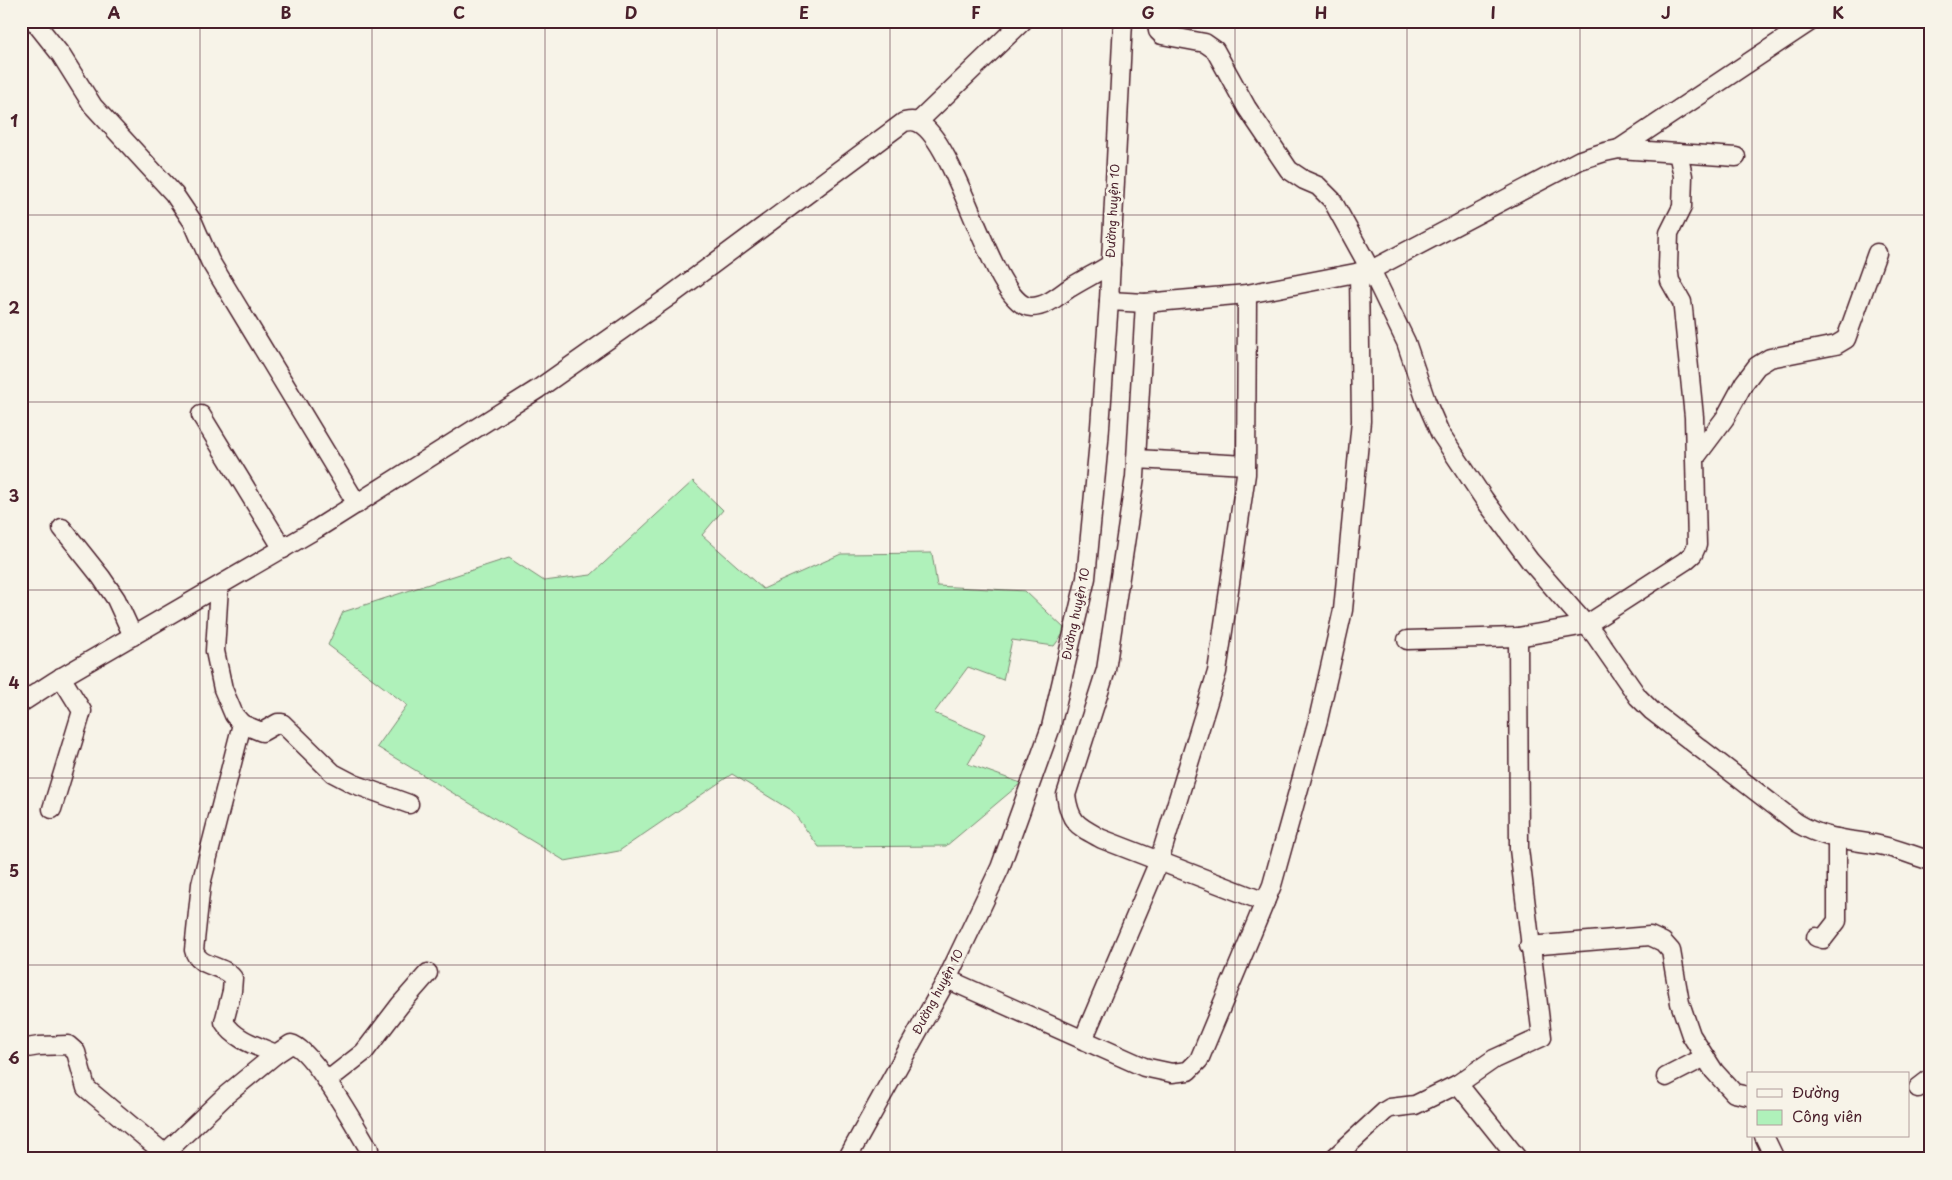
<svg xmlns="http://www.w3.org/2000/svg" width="1952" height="1180" viewBox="0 0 1952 1180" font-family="'Playpen Sans',sans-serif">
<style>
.green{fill:#aff1ba;stroke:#7c8872}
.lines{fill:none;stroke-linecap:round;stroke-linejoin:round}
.minor-casing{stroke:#4a1f2b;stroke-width:21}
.minor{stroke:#f7f3e8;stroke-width:18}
.grid{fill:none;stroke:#4a1f2b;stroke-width:1;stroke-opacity:0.55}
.labels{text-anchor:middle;stroke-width:5;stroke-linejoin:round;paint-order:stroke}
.street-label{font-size:12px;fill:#4a1f2b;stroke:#f7f3e8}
.neatline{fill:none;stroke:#4a1f2b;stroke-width:2}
.grid-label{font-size:16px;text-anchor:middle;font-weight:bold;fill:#4a1f2b}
</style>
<rect width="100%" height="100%" fill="#f7f3e8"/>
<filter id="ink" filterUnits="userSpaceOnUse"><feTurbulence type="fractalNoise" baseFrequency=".02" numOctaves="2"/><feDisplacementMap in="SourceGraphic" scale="10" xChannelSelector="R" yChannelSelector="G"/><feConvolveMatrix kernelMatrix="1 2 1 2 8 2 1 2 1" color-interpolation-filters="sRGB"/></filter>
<g filter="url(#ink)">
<path class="green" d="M693,481L723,510L702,535L763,589L841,554L932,553L937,586L1025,591L1066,630L1054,646L1012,640L1003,680L968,667L934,713L985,735L968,764L1021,783L946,846L819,847L792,811L732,774L619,851L565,861L377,747L407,705L328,645L343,612L509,558L544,581L591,575Z"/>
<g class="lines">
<defs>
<g id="minor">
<path d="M34,21L61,55L93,106L174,194L193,222L210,261L357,504"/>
<path d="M1157,21L1158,31L1162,35L1205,43L1215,50L1247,108L1289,170L1304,180L1318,186L1332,200L1375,278L1406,342L1426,401L1440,433L1484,499L1530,561L1595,635L1638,697L1652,711L1797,823C1826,840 1847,839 1879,845C1896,848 1914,856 1931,861"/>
<path d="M918,122L1023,21"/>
<path d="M1619,149L1811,21"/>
<path d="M1109,301L1145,303L1247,294L1371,270L1580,160L1605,152L1619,149L1736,157"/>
<path d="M1145,303L1135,477L1106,670L1066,795C1070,824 1078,826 1102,839L1265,902"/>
<path d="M201,415L283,549"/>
<path d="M1695,458L1725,418L1744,383L1757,366L1770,358L1836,345L1846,339L1877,253"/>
<path d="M1136,459L1246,465"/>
<path d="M62,528L101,577L116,599L133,636"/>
<path d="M219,586L215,651L223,689L234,715L242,724L201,884L194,950C198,968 223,964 233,978L232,991L224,1022C235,1040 257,1046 276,1054L291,1044C312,1048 357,1129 369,1149"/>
<path d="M1407,640L1518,637L1586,625L1685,561L1693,554L1697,545L1694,417L1683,309L1682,302L1670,281L1668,267L1669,233L1682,207L1683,176L1678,153"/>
<path d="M21,703L55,681L318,528L538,389L670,296L904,122C909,121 914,120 919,123C958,143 993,307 1031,307C1045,307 1057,297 1068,289C1082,280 1097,273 1111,264"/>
<path d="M242,724L262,732L278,723H282L333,773L354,784L409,804"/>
<path d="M52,809L82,711L61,677"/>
<path d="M1816,937L1823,939L1837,921V838"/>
<path d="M1529,946L1650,936L1663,942L1671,951L1680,1003L1691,1035L1714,1071L1734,1093L1748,1096"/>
<path d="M947,979L1144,1067L1172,1073L1188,1071L1199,1060L1272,885L1318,720L1343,610L1361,421L1359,272"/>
<path d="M1083,1040L1159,861L1217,672L1246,474L1247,294"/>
<path d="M21,1049L39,1046L68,1045L76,1052L86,1088L165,1154"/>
<path d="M1666,1077L1705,1057"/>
<path d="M327,1081L364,1052L400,1005L428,973"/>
<path d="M1918,1088L1931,1078"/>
<path d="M1764,1136L1775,1159"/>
<path d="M159,1159L226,1095L276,1054"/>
<path d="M847,1159L947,979L1000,868L1051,727L1086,578L1099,441L1109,301L1123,21"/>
<path d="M1333,1159L1385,1111L1390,1108L1415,1105L1458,1084"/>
<path d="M1518,1159L1458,1084L1494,1059L1542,1037L1519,849L1518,637"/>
</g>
</defs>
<use href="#minor" class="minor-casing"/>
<use href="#minor" class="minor"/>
</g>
</g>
<path class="grid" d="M200,21V1159M372,21V1159M545,21V1159M717,21V1159M890,21V1159M1062,21V1159M1235,21V1159M1407,21V1159M1580,21V1159M1752,21V1074M21,215H1931M21,402H1931M21,590H1931M21,778H1931M21,965H1931M1752,1136V1159"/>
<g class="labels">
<g class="street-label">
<text transform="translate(1113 211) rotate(-87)" y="4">Đường huyện 10</text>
<text transform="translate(1076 614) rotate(-78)" y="4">Đường huyện 10</text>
<text transform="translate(938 992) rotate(-62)" y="4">Đường huyện 10</text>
</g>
</g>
<rect width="1952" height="1180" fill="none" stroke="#f7f3e8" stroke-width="55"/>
<rect x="1747" y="1072" width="162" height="65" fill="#f7f3e8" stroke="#b29e9c"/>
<rect x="1757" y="1089" width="25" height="8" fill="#f7f3e8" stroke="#b29e9c"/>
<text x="1792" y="1098" font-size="15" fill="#4a1f2b">Đường</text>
<rect x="1757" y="1110" width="25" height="15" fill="#aff1ba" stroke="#b29e9c"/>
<text x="1792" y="1122" font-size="15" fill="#4a1f2b">Công viên</text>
<rect x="28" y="28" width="1896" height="1124" class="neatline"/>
<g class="grid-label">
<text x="114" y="19">A</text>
<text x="286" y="19">B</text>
<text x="459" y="19">C</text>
<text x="631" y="19">D</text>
<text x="804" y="19">E</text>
<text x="976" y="19">F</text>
<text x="1148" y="19">G</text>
<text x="1321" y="19">H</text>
<text x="1493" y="19">I</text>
<text x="1666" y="19">J</text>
<text x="1838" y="19">K</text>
<text x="14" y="127">1</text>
<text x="14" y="314">2</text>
<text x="14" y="502">3</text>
<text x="14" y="689">4</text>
<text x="14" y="877">5</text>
<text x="14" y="1064">6</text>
</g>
</svg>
